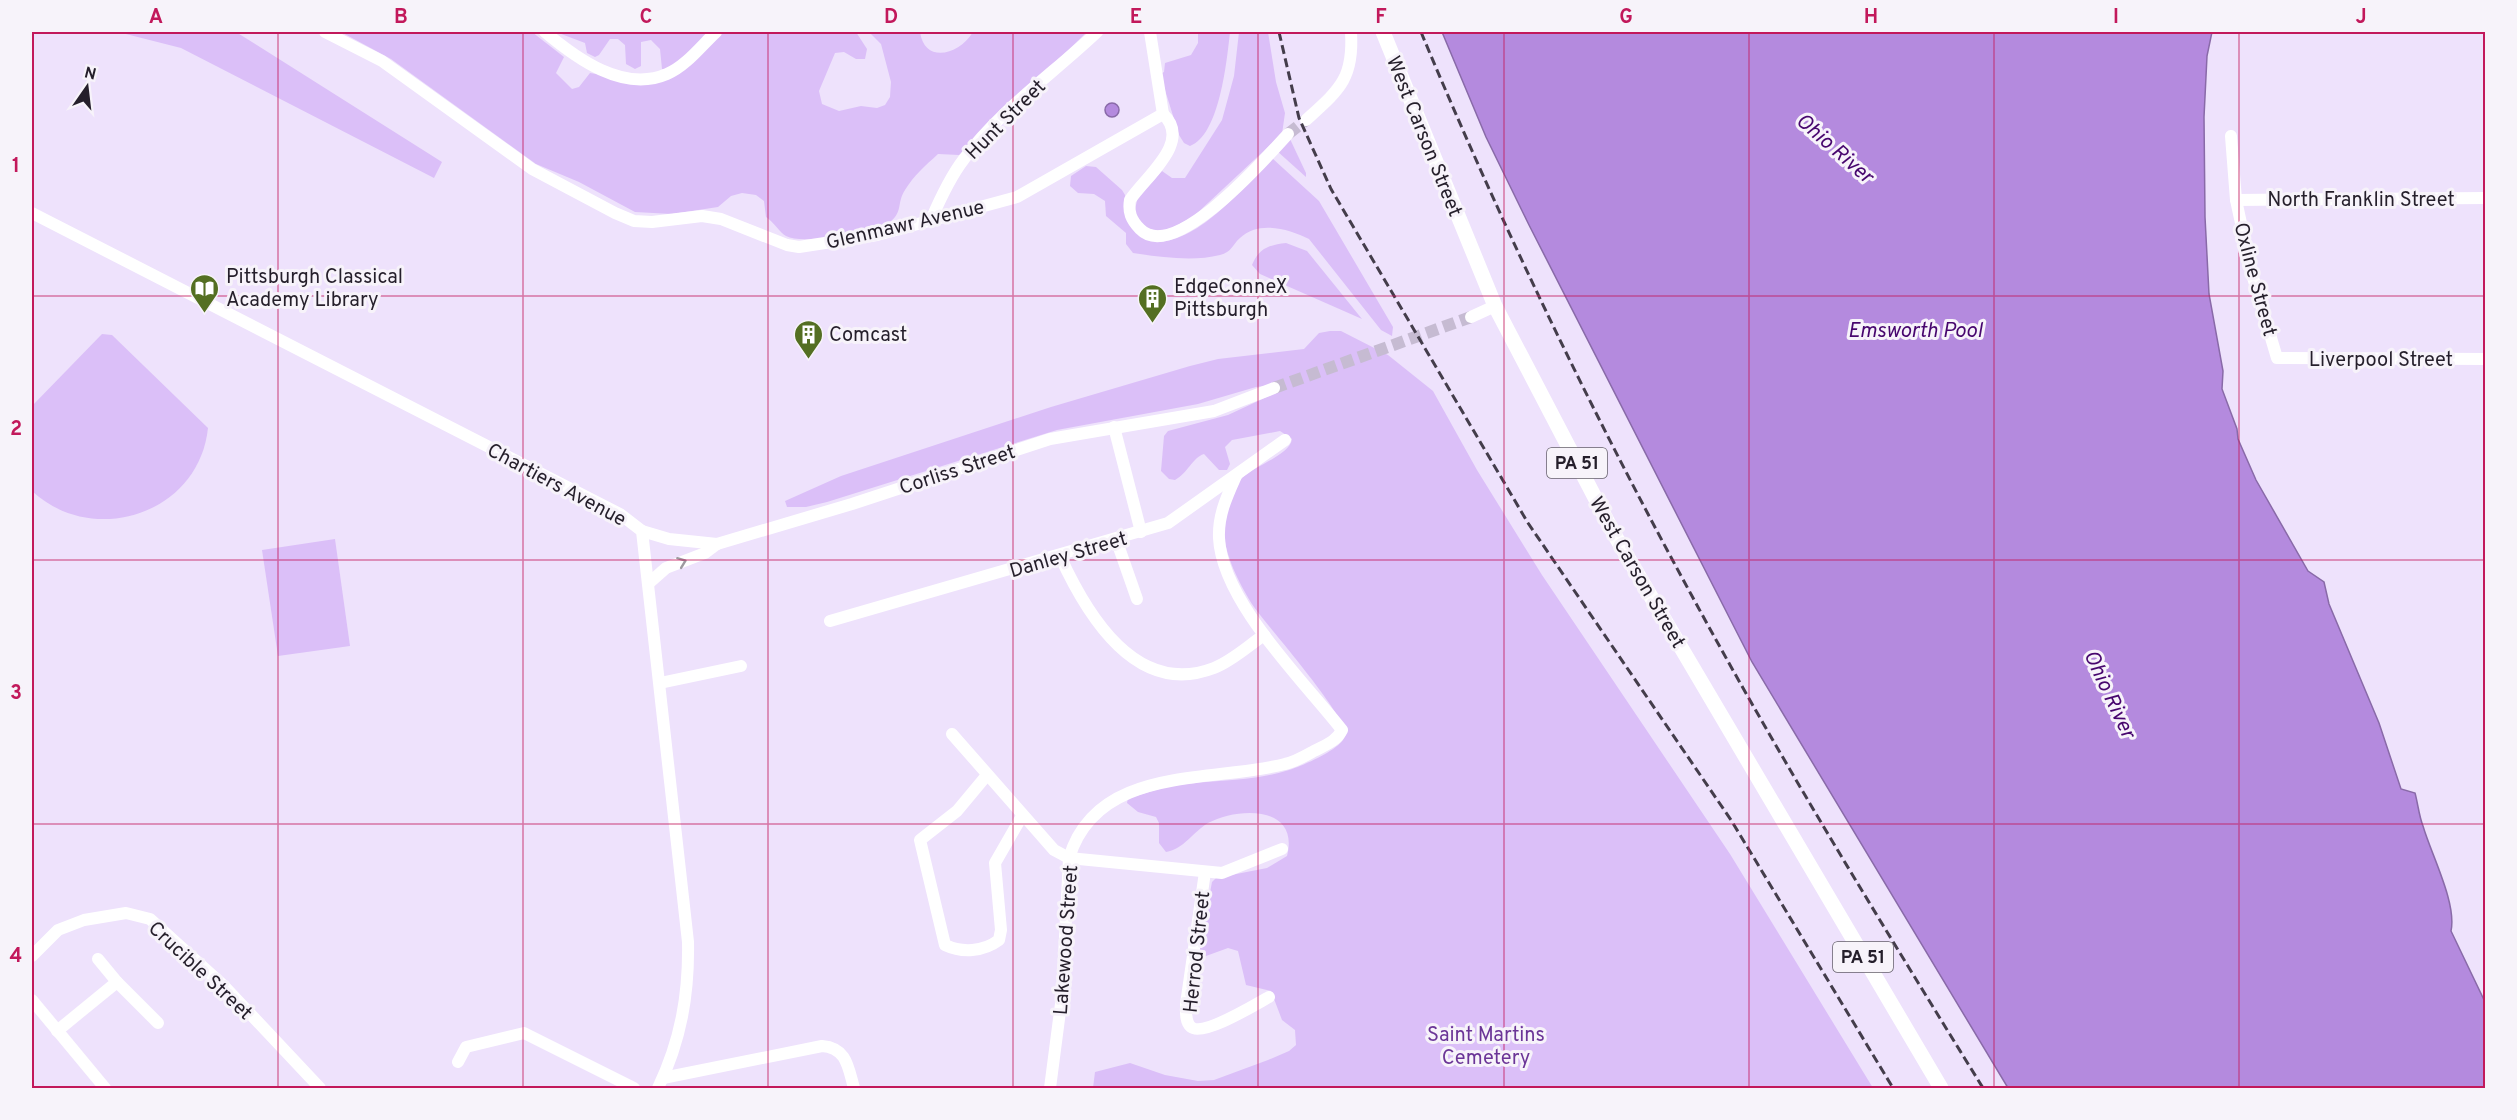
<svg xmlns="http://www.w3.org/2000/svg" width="2517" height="1120" viewBox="0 0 2517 1120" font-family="Overpass,sans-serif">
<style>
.green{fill:#dbbff8}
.water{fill:#b48ade;stroke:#896aa8;stroke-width:1.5}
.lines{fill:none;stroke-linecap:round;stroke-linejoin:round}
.minor-tunnel{stroke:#c6bbd2;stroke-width:12;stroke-dasharray:12 6;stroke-linecap:butt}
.minor{stroke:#fff;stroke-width:12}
.major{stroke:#fff;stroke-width:15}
.rail{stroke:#443d4b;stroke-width:3;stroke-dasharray:9 4.5;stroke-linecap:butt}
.oneway{stroke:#9d9aa0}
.grid{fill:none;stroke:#c2185b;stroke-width:1.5;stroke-opacity:0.55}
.labels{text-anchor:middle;stroke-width:6;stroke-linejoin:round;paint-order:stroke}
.shield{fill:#f7f3fa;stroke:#645f69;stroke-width:1.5}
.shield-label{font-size:18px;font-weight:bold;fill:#251f2b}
.street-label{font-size:20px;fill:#251f2b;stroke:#f7f3fa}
.poi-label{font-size:20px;fill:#251f2b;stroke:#f7f3fa;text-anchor:start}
.park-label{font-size:20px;fill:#6b3597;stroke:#f7f3fa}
.water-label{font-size:21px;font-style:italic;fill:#47066e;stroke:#f7f3fa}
.neatline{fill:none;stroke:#c2185b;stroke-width:2}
.grid-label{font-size:20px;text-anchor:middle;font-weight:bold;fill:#c2185b}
</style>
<rect width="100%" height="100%" fill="#eee2fc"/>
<g class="green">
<path d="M118,32H236L442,162L434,178L181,48Z"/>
<path d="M341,32H532L564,57L556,73L572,89L579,87L590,73L654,84L721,32H856L867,49L865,59H856L844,52L835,53L819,91L822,104L839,111L861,106L877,108L885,105L890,97L891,82L881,44L869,32H920C925,65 960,54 973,32H1087L959,155L938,154C925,166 914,175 905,190C896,204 904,211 889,223C867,230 806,246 786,236C780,233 774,222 766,217L764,201L756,195L742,193L731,196L718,207L672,214L635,212L579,182L536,164L391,59Z"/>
<path d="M556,32H711L690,53L667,70L662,69L660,49L651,40L641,42V66L635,69L626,64L625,45L618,39H610L599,55L595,57L587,53L585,43Z"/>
<path d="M1198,32H1230C1227,59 1220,135 1190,146L1184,143L1179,135L1160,74L1164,72L1165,63L1191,55L1198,43Z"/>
<path d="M1239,32H1268L1276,82L1285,113L1282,134L1193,217L1166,231L1145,229L1134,213L1138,197L1162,171L1172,178H1185L1222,120L1234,76Z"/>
<path d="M1290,139L1306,173V177L1277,151Z"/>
<path d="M1272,158L1319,201L1393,327L1392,336L1381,330L1309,239C1289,229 1259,220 1240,238C1232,245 1232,252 1220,255C1193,262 1160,257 1133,253L1126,244V233L1106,216L1105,201L1094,194L1078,193L1070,186L1071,176L1086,166L1096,167L1122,190L1125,195V208L1157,242C1201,241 1243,187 1272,158Z"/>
<path d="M1286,243L1307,251L1362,319L1260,274L1252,265C1259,248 1269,245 1286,243Z"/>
<path d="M1330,331H1341L1388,355L1433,391L1477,470L1542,575L1730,854L1873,1088H1093L1095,1072L1130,1063L1165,1075L1198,1081L1214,1080L1268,1060L1289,1051L1296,1045L1295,1030L1282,1020L1271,991L1246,985L1238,951L1228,948L1206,956L1199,951L1212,882L1216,878L1267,868L1287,856C1300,805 1238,807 1208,823C1193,832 1184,849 1166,852L1159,843V823L1156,817L1138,812L1127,803L1128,798C1141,795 1154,790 1167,787C1207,779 1249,783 1289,770C1302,766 1342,749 1345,736C1349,718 1268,627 1254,607C1241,587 1227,560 1224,536C1222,517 1229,490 1243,477C1254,466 1290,455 1292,439L1280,431L1232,440L1225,447L1230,464L1227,470H1219L1204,454C1192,458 1188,473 1175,480L1169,479L1161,471L1164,436L1168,431L1228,415L1275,393L1264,386L1256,387L1198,404L1057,430L827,502L806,507H787L785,501L841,476L1051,407L1190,366L1218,359L1304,349L1319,333Z"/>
<path d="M102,334L112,335L208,428C199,514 93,548 32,491V406Z"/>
<path d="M335,539L350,646L278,656L262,550Z"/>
</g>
<g class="water">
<path d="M1442,32H2212L2207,56L2204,117L2205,217L2209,294L2223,371L2222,389L2237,429L2238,439L2256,480L2308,571L2324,582L2329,604L2379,723L2401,789L2415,793C2418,804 2419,816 2423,826C2431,854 2457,903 2451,931L2485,1002V1088H2008L1752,662L1529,225L1486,137Z"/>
<circle cx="1112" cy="110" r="7"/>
</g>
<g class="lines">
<g class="minor-tunnel">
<path d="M1288,134L1306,120"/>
<path d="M1274,388L1471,317"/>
</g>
<g class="minor">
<path d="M325,32L382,61L532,169L615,213L634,221L652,222L702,216L721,219L787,245L799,247L877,235L1017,197L1163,114C1193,142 1145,177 1130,200C1128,212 1131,220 1140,229C1174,264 1265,159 1288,134"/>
<path d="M545,32C576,58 623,93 667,74C686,66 701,46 716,32"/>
<path d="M1150,32L1163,114"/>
<path d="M1306,120C1339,90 1354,79 1351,32"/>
<path d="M2231,136L2236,200L2252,274L2277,358L2486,359"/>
<path d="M2236,200L2486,198"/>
<path d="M32,213L620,514L642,531L688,942C689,994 681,1040 658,1088"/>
<path d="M931,220C940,199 950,177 964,159C1000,110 1054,73 1097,32"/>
<path d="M1471,317L1495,306"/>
<path d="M1114,427L1141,532"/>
<path d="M642,531L669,539L717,544L852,504L1050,439L1214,411L1274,388"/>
<path d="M1116,539L1137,599"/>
<path d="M1060,556C1087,615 1136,698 1214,668C1232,661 1248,646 1264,635"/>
<path d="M649,583L666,568L705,553L717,544"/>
<path d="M830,621L1168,523L1285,440"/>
<path d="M660,683L741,666"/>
<path d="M952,734L1054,850L1069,858L1222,873L1282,849"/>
<path d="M987,775L957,811L920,840L945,945C962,953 983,952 999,940L1001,930L995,863L1022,816"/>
<path d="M1205,872L1186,1004C1186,1011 1185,1022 1191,1027C1203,1037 1256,1004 1269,997"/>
<path d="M32,956L58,930L84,920L126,913L150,919L225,987L320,1088"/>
<path d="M117,982L158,1023"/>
<path d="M32,1000L105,1088"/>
<path d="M57,1031L117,982L98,959"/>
<path d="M458,1062L466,1047L524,1033L634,1088"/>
<path d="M663,1078L822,1046C847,1048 848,1067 854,1088"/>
<path d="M1050,1088L1062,996L1069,858C1097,765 1210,783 1285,764C1295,762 1305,756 1314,751C1325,745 1336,742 1342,730C1304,681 1222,602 1219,538C1218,515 1227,496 1236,476"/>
</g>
<path class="major" d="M1383,32L1495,306L1614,534L1941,1088"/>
<g class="rail">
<path d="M1279,32L1299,118L1331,189L1528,523L1731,820L1893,1088"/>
<path d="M1421,32C1501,224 1592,413 1692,596C1783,764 1883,926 1983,1088"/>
</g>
</g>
<defs><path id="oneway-chevron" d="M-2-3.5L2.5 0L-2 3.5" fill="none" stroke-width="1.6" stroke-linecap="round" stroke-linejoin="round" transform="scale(1.5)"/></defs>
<use class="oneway" href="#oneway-chevron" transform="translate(682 562) rotate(-21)"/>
<path class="grid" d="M278,32V1088M523,32V1088M768,32V1088M1013,32V1088M1258,32V1088M1504,32V1088M1749,32V1088M1994,32V1088M2239,32V1088M32,296H2486M32,560H2486M32,824H2486"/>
<defs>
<symbol id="library-pin" viewBox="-11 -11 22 30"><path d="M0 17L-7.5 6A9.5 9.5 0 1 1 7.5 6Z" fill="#546f22" stroke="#f7f3fa"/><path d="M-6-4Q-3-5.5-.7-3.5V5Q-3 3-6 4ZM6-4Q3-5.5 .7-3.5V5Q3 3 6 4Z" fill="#fff"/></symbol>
<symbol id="building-pin" viewBox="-11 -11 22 30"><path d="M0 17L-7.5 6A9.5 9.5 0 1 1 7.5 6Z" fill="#546f22" stroke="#f7f3fa"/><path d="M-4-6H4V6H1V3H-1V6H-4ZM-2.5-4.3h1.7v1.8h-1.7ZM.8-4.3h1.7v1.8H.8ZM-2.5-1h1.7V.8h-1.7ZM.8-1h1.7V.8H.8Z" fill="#fff"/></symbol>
</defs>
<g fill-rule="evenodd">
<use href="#library-pin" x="188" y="272" width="33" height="45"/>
<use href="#building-pin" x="1136" y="282" width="33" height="45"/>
<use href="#building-pin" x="792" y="318" width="33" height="45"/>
</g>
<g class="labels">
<g class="shield">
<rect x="1547" y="448" width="60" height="30" rx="4.5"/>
<rect x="1833" y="942" width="60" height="30" rx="4.5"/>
</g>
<g class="shield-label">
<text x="1577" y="469">PA 51</text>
<text x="1863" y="963">PA 51</text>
</g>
<g class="street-label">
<text transform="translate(1005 119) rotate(-45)" y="7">Hunt Street</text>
<text transform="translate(1425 136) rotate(68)" y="7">West Carson Street</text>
<text x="2361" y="206">North Franklin Street</text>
<text transform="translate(905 224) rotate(-13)" y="7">Glenmawr Avenue</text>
<text transform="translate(2256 279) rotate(75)" y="7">Oxline Street</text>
<text x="2381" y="366">Liverpool Street</text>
<text transform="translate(957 469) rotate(-18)" y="7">Corliss Street</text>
<text transform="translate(557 484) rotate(28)" y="7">Chartiers Avenue</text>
<text transform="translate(1068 554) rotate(-16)" y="7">Danley Street</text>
<text transform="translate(1638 572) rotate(60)" y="7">West Carson Street</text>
<text transform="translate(1065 940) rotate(-86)" y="7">Lakewood Street</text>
<text transform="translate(1196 952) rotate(-84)" y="7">Herrod Street</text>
<text transform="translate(201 970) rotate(43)" y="7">Crucible Street</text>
</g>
<g class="poi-label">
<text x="226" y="283">Pittsburgh Classical<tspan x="226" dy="23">Academy Library</tspan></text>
<text x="1174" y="293">EdgeConneX<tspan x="1174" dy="23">Pittsburgh</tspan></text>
<text x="829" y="341">Comcast</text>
</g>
<g class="park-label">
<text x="1486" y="1041">Saint Martins<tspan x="1486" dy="23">Cemetery</tspan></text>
</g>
<g class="water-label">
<text transform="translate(1835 148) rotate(41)" y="7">Ohio River</text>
<text x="1915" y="337">Emsworth Pool</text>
<text transform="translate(2110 694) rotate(65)" y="7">Ohio River</text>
</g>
</g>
<rect width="2517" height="1120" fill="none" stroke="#f7f3fa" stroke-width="66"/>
<g transform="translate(87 87) rotate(14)" stroke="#f7f3fa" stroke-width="4.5" paint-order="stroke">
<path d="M0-4.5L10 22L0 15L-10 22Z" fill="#251f2b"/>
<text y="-9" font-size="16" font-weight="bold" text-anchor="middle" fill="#251f2b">N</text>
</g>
<rect x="33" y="33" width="2451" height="1054" class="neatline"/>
<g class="grid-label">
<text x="156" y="23">A</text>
<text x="401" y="23">B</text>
<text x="646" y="23">C</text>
<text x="891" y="23">D</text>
<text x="1136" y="23">E</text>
<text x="1381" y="23">F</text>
<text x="1626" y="23">G</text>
<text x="1871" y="23">H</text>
<text x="2116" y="23">I</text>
<text x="2361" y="23">J</text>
<text x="16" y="172">1</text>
<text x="16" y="435">2</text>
<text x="16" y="699">3</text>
<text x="16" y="962">4</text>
</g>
</svg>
